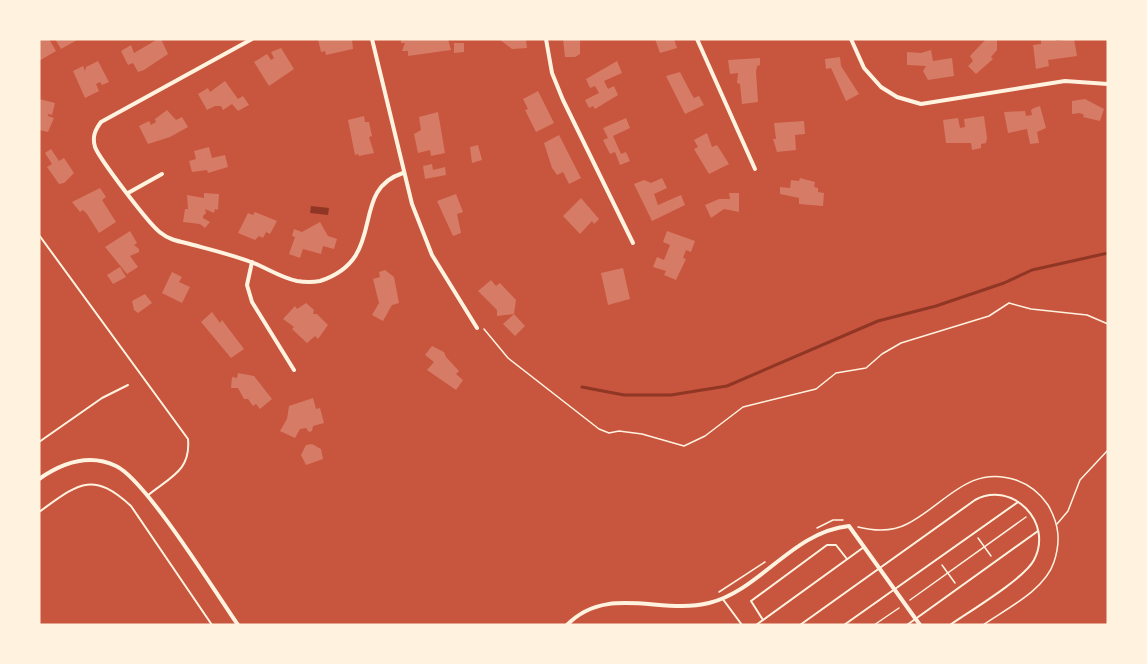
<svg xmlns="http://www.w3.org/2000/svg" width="1147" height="664" viewBox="0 0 1147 664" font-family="'Exo 2',sans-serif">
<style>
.water{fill:#8f3625}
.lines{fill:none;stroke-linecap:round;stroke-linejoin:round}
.stream{stroke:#8f3625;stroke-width:3}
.building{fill:#d67c66}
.path{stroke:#fff3e0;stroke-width:1.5}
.service{stroke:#fff3e0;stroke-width:2}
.minor{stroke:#fff3e0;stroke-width:4}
</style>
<rect width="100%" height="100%" fill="#c8553d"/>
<path class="water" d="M311,206L329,208L328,215L310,213Z"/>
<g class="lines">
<path class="stream" d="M582,387L624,395H671L727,386L878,321L936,306L1004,283L1032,270L1108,253"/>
</g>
<g class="building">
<path d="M42,39H49L56,51L39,61V41Z"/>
<path d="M55,39H79L61,49Z"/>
<path d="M158,39H161L168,54L144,70L138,72L133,63L128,65L121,51L131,45L134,53Z"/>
<path d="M318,39H352L353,49L326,55L325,51L321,52Z"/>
<path d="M401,39H448L451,50L408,56V51H402L405,43H401Z"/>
<path d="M499,39H526L527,48L512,49Z"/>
<path d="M563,39H580V54L575,57H565Z"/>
<path d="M655,39H674L677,48L660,53Z"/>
<path d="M986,39H997V50L991,57L993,59L976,74L968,66L973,61L970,56Z"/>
<path d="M1041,39H1055L1056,41L1074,39L1077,56L1048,60L1049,66L1036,69L1033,45L1041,44Z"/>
<path d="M454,43H464V52L454,53Z"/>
<path d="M281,48L294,69L269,86L254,62L267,54L271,60L274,58L271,52Z"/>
<path d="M931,50L933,61L952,58L954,76L928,80L923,71L926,66L907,65V52L921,53Z"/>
<path d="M840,57L841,66L859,94L846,101L831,68L826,69L825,59Z"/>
<path d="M760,58V65L757,66L756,72L758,102L742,104L740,84L737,83L738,73L730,74L728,60Z"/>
<path d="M98,61L109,82L102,85L100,82L96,84L99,91L85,98L73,71L83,66L85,71L86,67Z"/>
<path d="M617,61L622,73L604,81L608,89L614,86L618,95L595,109L593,106L589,108L585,100L599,93L595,86L590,88L586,79Z"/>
<path d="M680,72L692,95L694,98L699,96L704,105L685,114L666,76Z"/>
<path d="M225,81L238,99L243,96L249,105L238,111L232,104L223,110L221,106H215L207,110L198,94L208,88L210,92Z"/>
<path d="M538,91L554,123L536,132L525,110L528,109L523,99Z"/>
<path d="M39,99L55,103L52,115L48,114V116L54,118L48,132L39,130Z"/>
<path d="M1085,99L1104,109L1100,121L1083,117L1084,115L1080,113L1072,114V101Z"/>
<path d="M1040,106L1046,128L1037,132L1039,143L1030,144L1027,129L1008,133L1004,112L1025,111L1026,116L1032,115L1031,110L1034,108Z"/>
<path d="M167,110L176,120L182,117L188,127L170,137L148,144L139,126L149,121L151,125L156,122L155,119Z"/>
<path d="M438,112L445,153L431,156L430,150L418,153L414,134L421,130L419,117Z"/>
<path d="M364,116L365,122H369L372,136L369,137L374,153L359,156L358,154L355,155L348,120Z"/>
<path d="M984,116L987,138L986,143L981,144V148L972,150L971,143H946L943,120L958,118L960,128L965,127L964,119Z"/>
<path d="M626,118L630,128L613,136L621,154L626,152L630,161L620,165L615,152L610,154L603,140L608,138L603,128Z"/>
<path d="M804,121L805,134L795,135L796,150L777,152L773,139H776L774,123Z"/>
<path d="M707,133L712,147L717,145L729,164L709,174L694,149L698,147L694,140Z"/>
<path d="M559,135L581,178L569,184L563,172L557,175L552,168L544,143Z"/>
<path d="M478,145L482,160L472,163L470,147Z"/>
<path d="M209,147L212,158L225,155L228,167L208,173L207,170L192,172L189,161L196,159L194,151Z"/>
<path d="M51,149L59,161L64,158L74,173L64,183L59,184L47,167L52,164L45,153Z"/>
<path d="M432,164L433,170L445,167L446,175L425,179L423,166Z"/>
<path d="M662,178L667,188L654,194L658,205L681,195L685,205L652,221L634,184L644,180L651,183Z"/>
<path d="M800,178L815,182L814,187L818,188V192L824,193L823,206L799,204V198L780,194V187L790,188L791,180L799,181Z"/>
<path d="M100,188L106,197L102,200L116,222L99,233L87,214L83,210L80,212L72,202Z"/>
<path d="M204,193L219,194L218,210L215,209L214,213L205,209L206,213L203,216V218L210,222L205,228L200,224L183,222L185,209H188L187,195L204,198Z"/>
<path d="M729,193H739V212L724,209L711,218L705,205L719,199H730Z"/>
<path d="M456,194L463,212L457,214L461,233L453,236L437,201Z"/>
<path d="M581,198L599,219L594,224L592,221L580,234L563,216Z"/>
<path d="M255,212L277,221L270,234L266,232L263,238L259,236L255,240L238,233L248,213L253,215Z"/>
<path d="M320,222L328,236L337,239L334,249L323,246L321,254L303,249L300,258L289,254L295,237L292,236L294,229L302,232Z"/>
<path d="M130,231L137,243L134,245L139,249V252L130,256L138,267L127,274L105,247Z"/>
<path d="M667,231L695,241L691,252L686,250L683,258L686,259L676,280L664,275L666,271L653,267L657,257L664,260L670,245L663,242Z"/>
<path d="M120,267L126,277L113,284L107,275Z"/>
<path d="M623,268L630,299L608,305L601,273Z"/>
<path d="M385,270L394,277L399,303L392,305L383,321L372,315L379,303L373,279L380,277L379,272Z"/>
<path d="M172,272L182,277L179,282L190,287L182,303L162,293Z"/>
<path d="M491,280L496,286L500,283L516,300L514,314L497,316V310L478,291Z"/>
<path d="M145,294L152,303L138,313L134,310L132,301Z"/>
<path d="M306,303L314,310L313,314H317L328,325L318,339L315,336L307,343L292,329L294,327L283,319L295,306L297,309Z"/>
<path d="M212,312L220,323L222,320L244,349L231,358L201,322Z"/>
<path d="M514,314L525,326L515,336L503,324Z"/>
<path d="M432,346L444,352L446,357L459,371L456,374L463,380L456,390L427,370L434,362L425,355Z"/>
<path d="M238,373L254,376L272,399L260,409L256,404L253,406L248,399H244L238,388H231L232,377L237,378Z"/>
<path d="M313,398L316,409L320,408L324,423L313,426L312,431L309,432L306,428L300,429L295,438L280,431L287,419L289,406Z"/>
<path d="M312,444L321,449L323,459L306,465L301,455L306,445Z"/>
</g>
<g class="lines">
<g class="path">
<path d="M484,329L508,358L599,429L609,433L619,431L642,434L684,446L705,436L743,407L816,389L836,373L866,368L882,354L901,343L989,316L1009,303L1031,309L1087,315L1108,324"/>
<path d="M1057,524L1068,511L1080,480L1108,450"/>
<path d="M858,527C874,531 892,532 907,524C945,505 968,464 1016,480C1030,485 1040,493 1048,505C1059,524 1061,541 1054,562C1045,590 1006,609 983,625"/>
<path d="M817,528L833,520H843"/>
<path d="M978,538L991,556"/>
<path d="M942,565L955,583"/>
<path d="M719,592L765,562"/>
<path d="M910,600L1026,517"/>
<path d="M874,625L899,608"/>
</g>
<g class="service">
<path d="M39,235L188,439C191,471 170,477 147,496"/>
<path d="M39,442L102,398L128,385"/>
<path d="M39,512C78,484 92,470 131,506L212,625"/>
<path d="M722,598L742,625"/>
<path d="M763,620L751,601L827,545H836L847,559"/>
<path d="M756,625L864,547"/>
<path d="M800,625L975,500C1012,480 1054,522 1034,560C1024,579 970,611 950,625"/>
<path d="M844,625L1018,502"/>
<path d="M907,625L1038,531"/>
</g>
<g class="minor">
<path d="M252,39L101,122C95,130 92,137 95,147C99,158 150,226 161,233C168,239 177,241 186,243C208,249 230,254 251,262C267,268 281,278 297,281C304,282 314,282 320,281C390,258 347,191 403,173"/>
<path d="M372,39L412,204L432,255L477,328"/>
<path d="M546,39L552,73L563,100L633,243"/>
<path d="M697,39L755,169"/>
<path d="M851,39L864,68L881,87L897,97L921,104L1065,81L1108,84"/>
<path d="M128,193L162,174"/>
<path d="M252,262L247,285L252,302L294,370"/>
<path d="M39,479C62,463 89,453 116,466C146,480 215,592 238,625"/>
<path d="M567,625C607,584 661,615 709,603C761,590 792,532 849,526L920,625"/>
</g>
</g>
<rect width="1147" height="664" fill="none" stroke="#fff3e0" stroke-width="81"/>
</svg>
